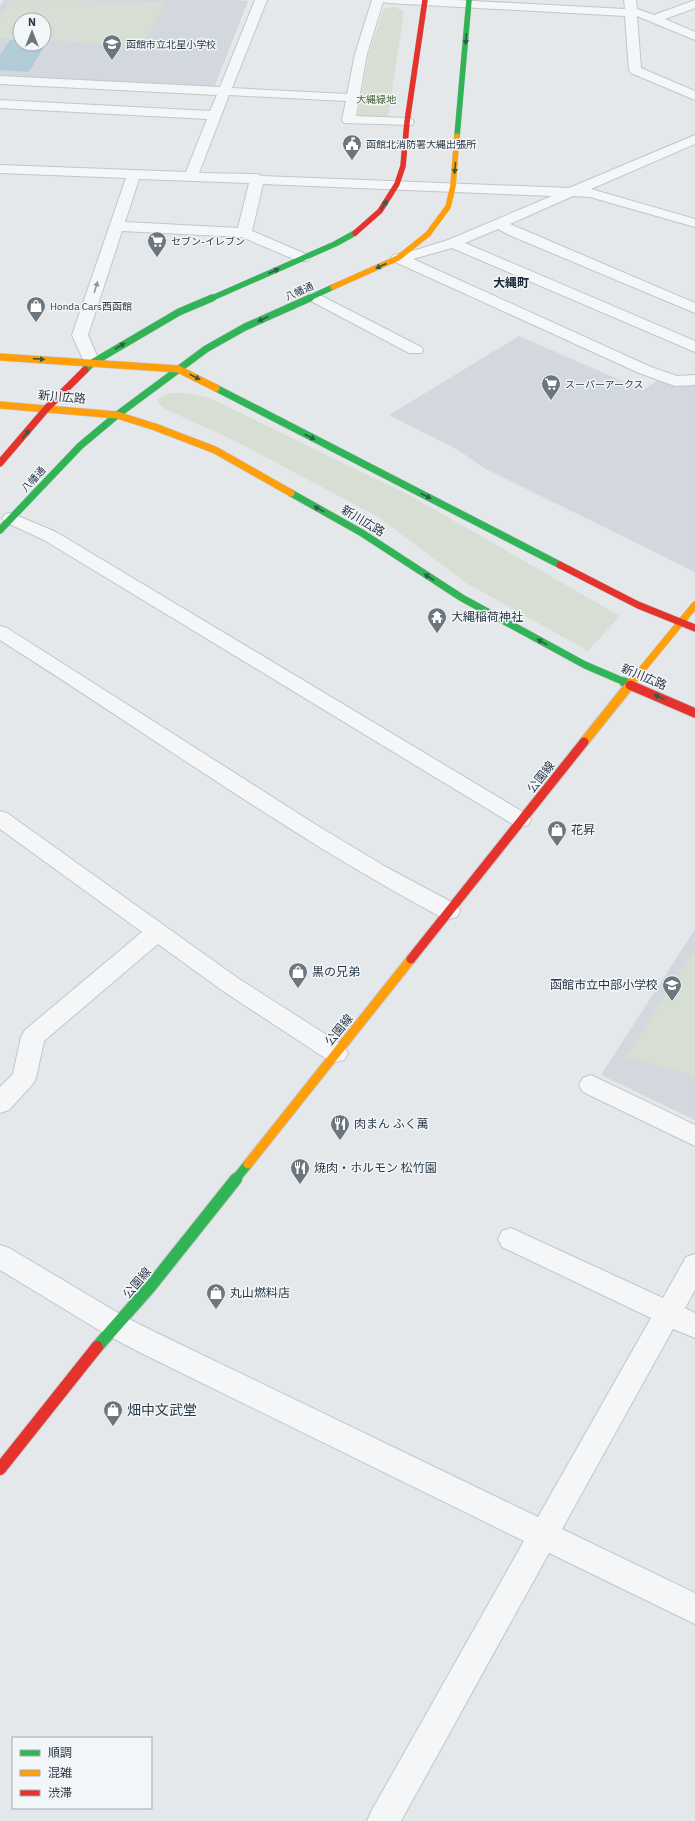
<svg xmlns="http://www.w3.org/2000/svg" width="695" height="1821" viewBox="0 0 695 1821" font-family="'IBM Plex Sans','Noto Sans JP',sans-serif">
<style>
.built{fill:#d2d8dd;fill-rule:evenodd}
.green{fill:#d7dfd5}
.water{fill:#b1cbd7}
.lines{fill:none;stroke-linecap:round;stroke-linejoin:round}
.street-casing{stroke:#c3c6c8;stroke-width:2}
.fast-far3-casing{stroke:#c3c6c8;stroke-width:6}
.fast-far2-casing{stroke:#c3c6c8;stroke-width:8}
.fast-far1-casing{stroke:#c3c6c8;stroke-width:11}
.fast-casing{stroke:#c3c6c8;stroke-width:14}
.slow-far2-casing{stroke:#c3c6c8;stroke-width:6}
.slow-far1-casing{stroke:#c3c6c8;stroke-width:8}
.slow-casing{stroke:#c3c6c8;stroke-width:11}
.jam-far3-casing{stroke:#c3c6c8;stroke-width:6}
.jam-far2-casing{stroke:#c3c6c8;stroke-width:8}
.jam-far1-casing{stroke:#c3c6c8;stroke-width:11}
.jam-casing{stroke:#c3c6c8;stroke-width:14}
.street{fill:#f4f6f7;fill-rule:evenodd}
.fast-far3{stroke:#30b455;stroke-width:5.5}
.fast-far2{stroke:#30b455;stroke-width:7}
.fast-far1{stroke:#30b455;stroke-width:9}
.fast{stroke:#30b455;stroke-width:12}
.slow-far2{stroke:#ff9f0a;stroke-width:5.5}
.slow-far1{stroke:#ff9f0a;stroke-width:7}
.slow{stroke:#ff9f0a;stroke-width:9}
.jam-far3{stroke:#e5322d;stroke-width:5.5}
.jam-far2{stroke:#e5322d;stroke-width:7}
.jam-far1{stroke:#e5322d;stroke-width:9}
.jam{stroke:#e5322d;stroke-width:12}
.oneway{fill:#2b5e4a}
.oneway2{fill:#8e989e}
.labels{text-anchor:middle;stroke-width:3;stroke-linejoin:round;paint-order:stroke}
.far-poi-label{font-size:10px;fill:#293946;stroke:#f3f6f9;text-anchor:start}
.far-park-label{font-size:10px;fill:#466334;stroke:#f3f6f9}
.far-street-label{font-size:10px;fill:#293946;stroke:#f3f6f9}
.far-quarter-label{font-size:12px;font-weight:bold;fill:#1b2937;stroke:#f3f6f9}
.street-label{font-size:12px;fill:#293946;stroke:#f3f6f9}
.poi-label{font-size:12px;fill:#293946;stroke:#f3f6f9;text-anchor:start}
.near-poi-label{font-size:14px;fill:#293946;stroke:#f3f6f9;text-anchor:start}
</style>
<rect width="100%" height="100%" fill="#e5e8ea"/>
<g class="built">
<path d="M4,0H236L248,1L214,88L0,78V6ZM20,20H44V44H20Z"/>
<path d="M519,336L643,390L660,379L695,382V572L484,468L455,448L389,415Z"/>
<path d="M695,929V1120L601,1075Z"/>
</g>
<g class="green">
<path d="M11,0L165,2L142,46L44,40V20H20V39L0,38V17Z"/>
<path d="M395,7L404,12L388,117L362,116L358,115L369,53L384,8Z"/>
<path d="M170,393H186L210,398L411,496L620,616L588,651L466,583L378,517L237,442L165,409L159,404L157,399Z"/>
<path d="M695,949V1076L626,1057Z"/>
</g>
<path class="water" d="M10,40H20V44H44V42H47L29,72L0,70V55Z"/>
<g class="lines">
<defs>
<g id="street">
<path d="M255,0H267L232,88L347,94L355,54L372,0H456L625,9L624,0H636L637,9L654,15L695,0V8L665,19L695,32V40L637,16L641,68L695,91V100L631,73L629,70L625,16L388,3L383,2L367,54L356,116L407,118L412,119L414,122L412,125L344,123L342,120L346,101L229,95L199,173L257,174L262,176L569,188L695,135V144L591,189L695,219V227L590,197L573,196L510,224L695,303V313L509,235L498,229L465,243L695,341V352L452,248L413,259L651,367L677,376L695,375V385L675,386L639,373L393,261L391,258L393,255L416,250L448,240L552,196L263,184L252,231L308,255L310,258L308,261H298L242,237L122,231L88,335L100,363L98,366H86L72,335L126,178L0,173V165L186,172L207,119L0,108V100L210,111L217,95L0,84V76L220,87ZM139,179L249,183L238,228L125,222Z"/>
<path d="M314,292L421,347L423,350L421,353H409L309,300L306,297L309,294Z"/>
<path d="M11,513L56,532L528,815L531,820L528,825L521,827L514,825L44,540L5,522L2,518L5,514Z"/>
<path d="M0,626L7,628L318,826L386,867L457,905L460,911L457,917L449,919L441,917C288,835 147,733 0,640Z"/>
<path d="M0,811L7,813L239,979L344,1046L348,1053L344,1060L336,1062L328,1060L223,991L158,944L44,1041L36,1078L32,1085L9,1110L0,1113V1087L13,1074L21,1037L25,1030L142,932L0,829Z"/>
<path d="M591,1075L695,1125V1146L583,1092L579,1085L583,1078Z"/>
<path d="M511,1228L663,1298L686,1257L695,1254V1290L685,1308L695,1313V1338L673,1329L562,1529L695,1593V1624L549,1553L401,1821H367L372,1810L524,1541L139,1352L107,1335L0,1270V1245L9,1248L125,1317L159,1334L538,1517L651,1318L502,1247L498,1239L502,1231Z"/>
</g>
<g id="fast-far3">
<path d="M457,136L469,0"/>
<path d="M210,299L335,244L355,233"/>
<path d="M307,299L333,287"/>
</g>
<g id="fast-far2">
<path d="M85,370L92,363L179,312L212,298"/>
<path d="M216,388L560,565"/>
<path d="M291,493L362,533L462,598L585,665L627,683"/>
<path d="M0,530L80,446L117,415L206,349L245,327L310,298"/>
</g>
<g id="fast-far1">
<path d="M624,682L630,685"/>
<path d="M235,1180L248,1164"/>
</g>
<path id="fast" d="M97,1347L150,1287L236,1179"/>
<path id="slow-far2" d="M333,287L398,258L428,234L448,207L453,186L457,136"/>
<g id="slow-far1">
<path d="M0,357L178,369L216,388"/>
<path d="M0,405L117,415L155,427L215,450L291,493"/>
<path d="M631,683L695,605"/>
</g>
<g id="slow">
<path d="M584,742L632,682"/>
<path d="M248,1164L411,959"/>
</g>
<path id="jam-far3" d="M355,233L380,211L397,184L403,166L407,122L425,0"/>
<g id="jam-far2">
<path d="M0,463L47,408L85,370"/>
<path d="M560,565L638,605L695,628"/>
</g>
<g id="jam-far1">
<path d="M630,685L695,713"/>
<path d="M411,959L584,742"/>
</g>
<path id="jam" d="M0,1469L97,1347"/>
</defs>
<use href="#street" class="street-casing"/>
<use href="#fast-far3" class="fast-far3-casing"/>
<use href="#fast-far2" class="fast-far2-casing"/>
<use href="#fast-far1" class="fast-far1-casing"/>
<use href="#fast" class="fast-casing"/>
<use href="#slow-far2" class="slow-far2-casing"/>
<use href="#slow-far1" class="slow-far1-casing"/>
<use href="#slow" class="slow-casing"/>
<use href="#jam-far3" class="jam-far3-casing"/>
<use href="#jam-far2" class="jam-far2-casing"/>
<use href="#jam-far1" class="jam-far1-casing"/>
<use href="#jam" class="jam-casing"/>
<use href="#street" class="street"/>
<use href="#fast-far3" class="fast-far3"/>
<use href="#fast-far2" class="fast-far2"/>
<use href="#fast-far1" class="fast-far1"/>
<use href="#fast" class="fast"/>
<use href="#slow-far2" class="slow-far2"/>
<use href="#slow-far1" class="slow-far1"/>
<use href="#slow" class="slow"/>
<use href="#jam-far3" class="jam-far3"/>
<use href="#jam-far2" class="jam-far2"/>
<use href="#jam-far1" class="jam-far1"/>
<use href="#jam" class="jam"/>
</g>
<defs><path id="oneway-solid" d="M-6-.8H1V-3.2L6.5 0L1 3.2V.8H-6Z"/></defs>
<g class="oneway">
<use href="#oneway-solid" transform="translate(466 39) rotate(95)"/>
<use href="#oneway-solid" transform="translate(455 168) rotate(95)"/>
<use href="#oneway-solid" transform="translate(384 205) rotate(-59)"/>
<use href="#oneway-solid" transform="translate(381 266) rotate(155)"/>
<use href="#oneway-solid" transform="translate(274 271) rotate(-24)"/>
<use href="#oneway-solid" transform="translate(263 319) rotate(156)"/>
<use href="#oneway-solid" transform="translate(120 346) rotate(-31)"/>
<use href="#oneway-solid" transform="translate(39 359) rotate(4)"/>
<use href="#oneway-solid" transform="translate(195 377) rotate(27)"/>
<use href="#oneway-solid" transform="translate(26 434) rotate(-51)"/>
<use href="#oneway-solid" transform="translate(310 437) rotate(27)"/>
<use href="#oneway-solid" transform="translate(426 496) rotate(27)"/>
<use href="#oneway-solid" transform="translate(319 509) rotate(-151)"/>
<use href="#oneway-solid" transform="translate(429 577) rotate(-147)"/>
<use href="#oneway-solid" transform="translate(542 642) rotate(-151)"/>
<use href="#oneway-solid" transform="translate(659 697) rotate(-156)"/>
</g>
<use class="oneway2" href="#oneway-solid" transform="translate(96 287) rotate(-72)"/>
<defs>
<symbol id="school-pin" viewBox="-11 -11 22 30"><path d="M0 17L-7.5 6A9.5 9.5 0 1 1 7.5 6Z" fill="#6b767f" stroke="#f3f6f9"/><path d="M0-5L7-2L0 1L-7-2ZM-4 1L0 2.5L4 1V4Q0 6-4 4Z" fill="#fff"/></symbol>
<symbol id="civic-pin" viewBox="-11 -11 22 30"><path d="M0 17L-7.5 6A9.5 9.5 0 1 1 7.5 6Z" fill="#6b767f" stroke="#f3f6f9"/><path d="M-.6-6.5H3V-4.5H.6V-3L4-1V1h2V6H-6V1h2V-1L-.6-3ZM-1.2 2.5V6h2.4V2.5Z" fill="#fff"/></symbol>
<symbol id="supermarket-pin" viewBox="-11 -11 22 30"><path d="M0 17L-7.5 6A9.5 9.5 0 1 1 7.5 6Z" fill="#6b767f" stroke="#f3f6f9"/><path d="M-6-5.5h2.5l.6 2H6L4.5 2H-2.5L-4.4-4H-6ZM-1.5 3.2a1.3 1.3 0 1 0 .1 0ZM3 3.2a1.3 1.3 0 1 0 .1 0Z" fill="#fff"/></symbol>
<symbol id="shop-pin" viewBox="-11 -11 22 30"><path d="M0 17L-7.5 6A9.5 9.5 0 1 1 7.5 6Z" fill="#6b767f" stroke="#f3f6f9"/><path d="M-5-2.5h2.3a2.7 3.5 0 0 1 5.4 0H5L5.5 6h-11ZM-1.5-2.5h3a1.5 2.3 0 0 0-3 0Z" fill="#fff"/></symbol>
<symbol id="temple-pin" viewBox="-11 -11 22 30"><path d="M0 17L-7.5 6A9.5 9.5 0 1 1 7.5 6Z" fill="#6b767f" stroke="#f3f6f9"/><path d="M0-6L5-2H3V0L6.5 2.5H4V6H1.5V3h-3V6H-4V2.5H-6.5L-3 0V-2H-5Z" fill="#fff"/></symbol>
<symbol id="restaurant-pin" viewBox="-11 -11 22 30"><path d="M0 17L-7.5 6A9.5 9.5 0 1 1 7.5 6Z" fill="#6b767f" stroke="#f3f6f9"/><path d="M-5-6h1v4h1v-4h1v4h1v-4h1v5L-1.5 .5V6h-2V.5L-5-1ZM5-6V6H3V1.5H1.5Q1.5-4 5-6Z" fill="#fff"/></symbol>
</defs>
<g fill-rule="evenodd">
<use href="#school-pin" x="101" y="33" width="22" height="30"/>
<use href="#civic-pin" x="341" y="133" width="22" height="30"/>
<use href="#supermarket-pin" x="146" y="230" width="22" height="30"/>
<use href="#shop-pin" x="25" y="295" width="22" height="30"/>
<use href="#supermarket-pin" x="540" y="373" width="22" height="30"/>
<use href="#temple-pin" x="426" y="606" width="22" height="30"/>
<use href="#shop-pin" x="546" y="819" width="22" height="30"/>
<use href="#shop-pin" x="287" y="961" width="22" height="30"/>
<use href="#school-pin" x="661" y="974" width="22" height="30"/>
<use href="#restaurant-pin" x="329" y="1113" width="22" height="30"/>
<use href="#restaurant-pin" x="289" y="1157" width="22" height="30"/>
<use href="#shop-pin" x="205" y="1282" width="22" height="30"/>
<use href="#shop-pin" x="102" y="1399" width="22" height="30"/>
</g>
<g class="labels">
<g class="far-poi-label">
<text x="126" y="48">函館市立北星小学校</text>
<text x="366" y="148">函館北消防署大縄出張所</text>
<text x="171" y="245">セブン-イレブン</text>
<text x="50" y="310">Honda Cars西函館</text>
<text x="565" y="388">スーパーアークス</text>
</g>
<g class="far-park-label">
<text x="376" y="103">大縄緑地</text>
</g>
<g class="far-street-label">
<text transform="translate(299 291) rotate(-24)" y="4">八幡通</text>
<text transform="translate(33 479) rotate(-47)" y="4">八幡通</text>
</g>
<g class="far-quarter-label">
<text x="511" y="287">大縄町</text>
</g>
<g class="street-label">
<text transform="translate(62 397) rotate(5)" y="4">新川広路</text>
<text transform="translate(363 521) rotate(31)" y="4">新川広路</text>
<text transform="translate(644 677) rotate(23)" y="4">新川広路</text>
<text transform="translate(541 777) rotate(-52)" y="4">公園線</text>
<text transform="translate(339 1030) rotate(-51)" y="4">公園線</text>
<text transform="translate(137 1283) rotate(-50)" y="4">公園線</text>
</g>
<g class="poi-label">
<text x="451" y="621">大縄稲荷神社</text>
<text x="571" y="834">花昇</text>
<text x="312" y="976">黒の兄弟</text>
<text x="658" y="989" text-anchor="end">函館市立中部小学校</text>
<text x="354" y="1128">肉まん ふく萬</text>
<text x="314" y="1172">焼肉・ホルモン 松竹園</text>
<text x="230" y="1297">丸山燃料店</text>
</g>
<g class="near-poi-label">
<text x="127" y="1415">畑中文武堂</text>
</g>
</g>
<rect x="12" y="1737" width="140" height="72" fill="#f3f6f9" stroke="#a2aab1"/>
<rect x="20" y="1750" width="20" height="6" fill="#30b455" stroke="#a2aab1"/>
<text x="48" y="1757" font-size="12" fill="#293946">順調</text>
<rect x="20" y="1770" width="20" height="6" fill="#ff9f0a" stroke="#a2aab1"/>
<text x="48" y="1777" font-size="12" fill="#293946">混雑</text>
<rect x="20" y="1790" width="20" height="6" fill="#e5322d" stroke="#a2aab1"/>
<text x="48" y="1797" font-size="12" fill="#293946">渋滞</text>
<g transform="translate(32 32)"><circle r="19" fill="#f3f6f9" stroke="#a2aab1"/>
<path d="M0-3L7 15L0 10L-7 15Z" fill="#6b767f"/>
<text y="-6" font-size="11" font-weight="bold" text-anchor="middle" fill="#293946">N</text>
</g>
</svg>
